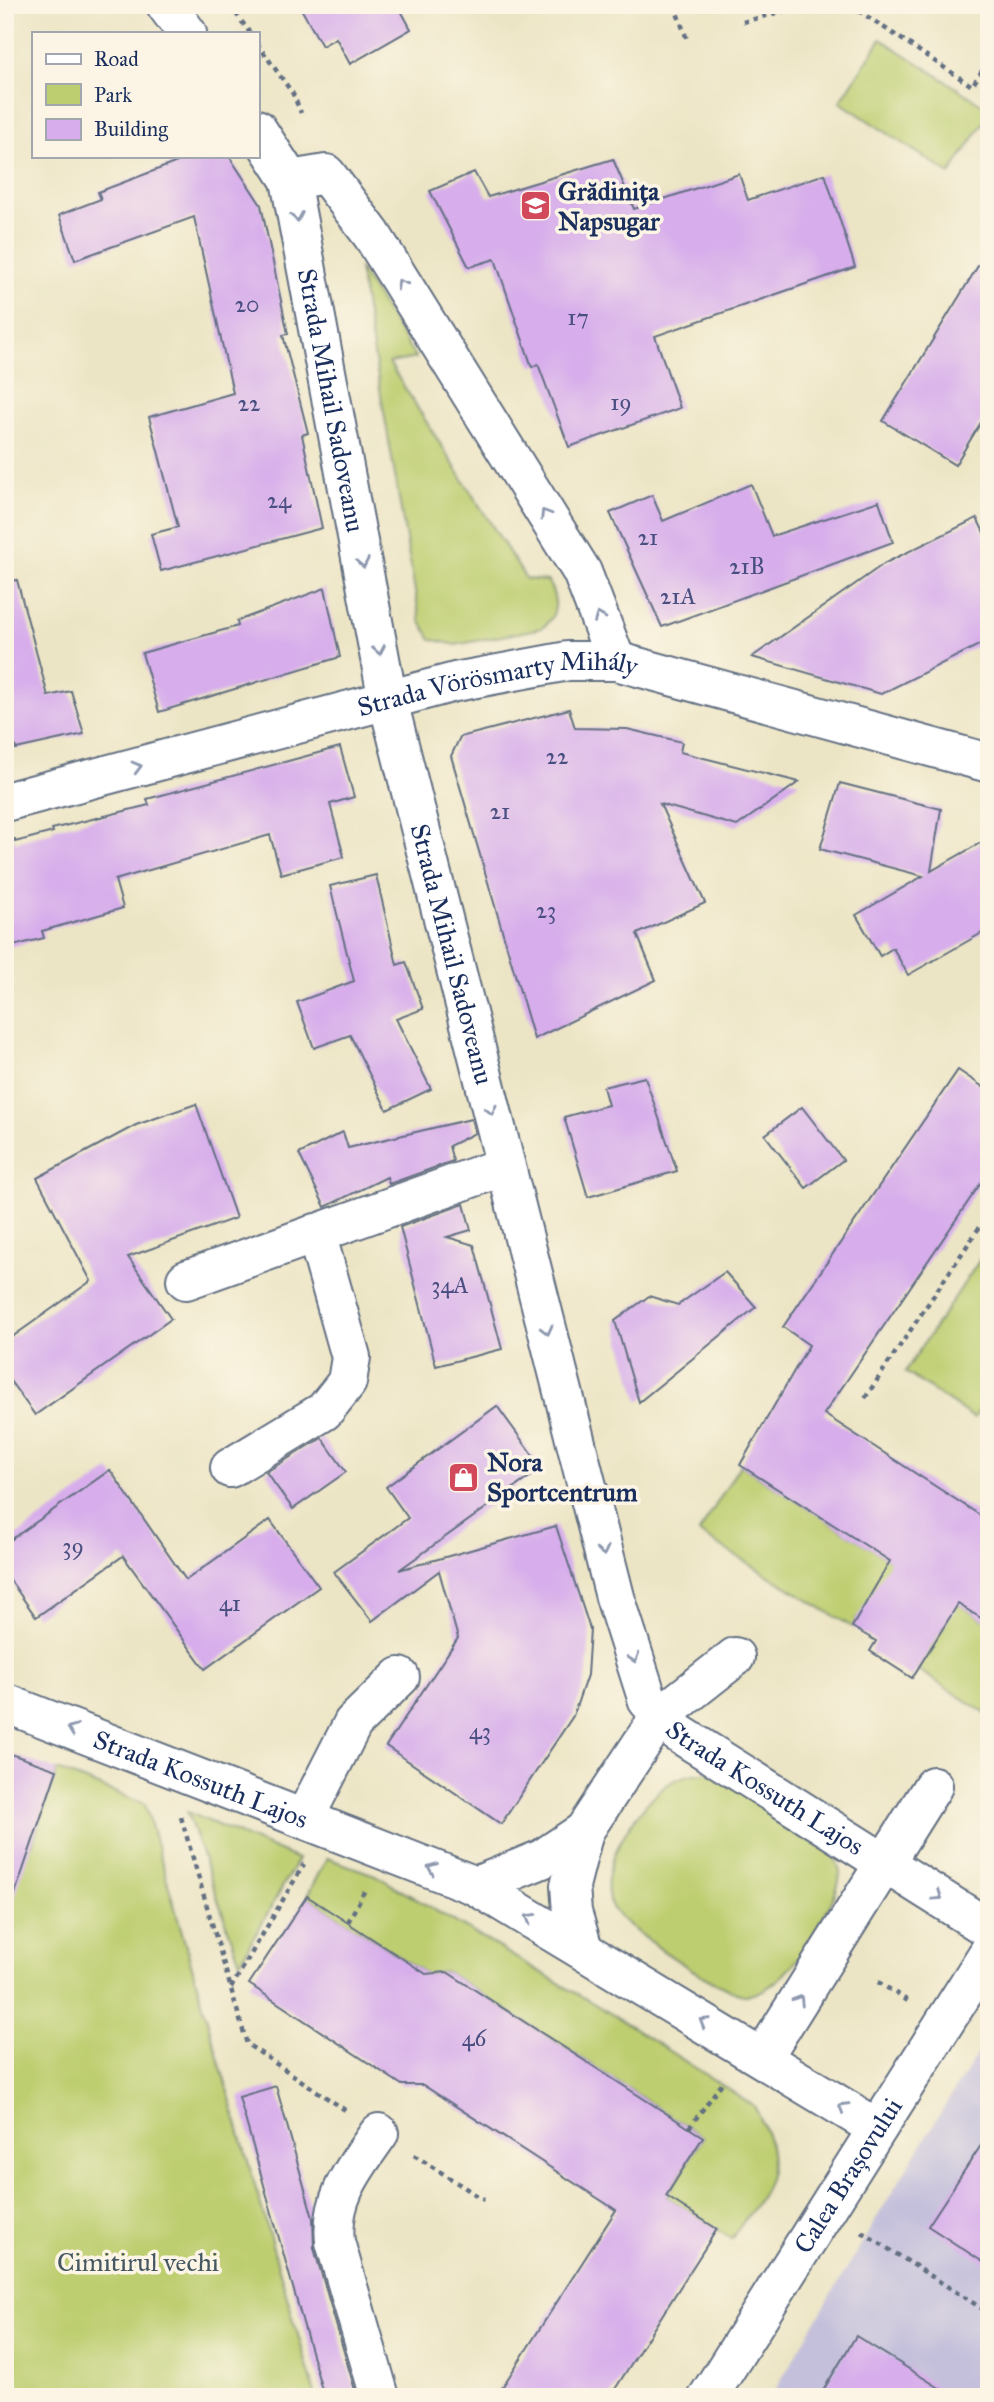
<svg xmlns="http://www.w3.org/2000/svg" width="994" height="2402" viewBox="0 0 994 2402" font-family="'IM FELL Great Primer',serif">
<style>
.industrial{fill:#c4c0db}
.green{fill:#bdce70;stroke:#6c7e67;stroke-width:2}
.building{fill:#d7aeeb}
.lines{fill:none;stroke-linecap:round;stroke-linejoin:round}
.minor-casing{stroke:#646f82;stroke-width:42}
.major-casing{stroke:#646f82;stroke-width:42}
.path{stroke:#646f82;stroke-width:4.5;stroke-dasharray:5 5;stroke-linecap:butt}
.minor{stroke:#fff;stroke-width:38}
.major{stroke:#fff;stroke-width:38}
.oneway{stroke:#8d97ae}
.labels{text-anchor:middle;stroke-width:7;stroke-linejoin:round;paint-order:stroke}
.number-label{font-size:23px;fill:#4a4f81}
.poi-label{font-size:26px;font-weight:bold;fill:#1b2f5e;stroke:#fcf5e5;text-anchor:start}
.street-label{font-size:26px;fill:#1b2f5e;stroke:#fcf5e5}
.park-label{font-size:26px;fill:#445762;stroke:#fcf5e5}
</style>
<rect width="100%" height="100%" fill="#fcf5e5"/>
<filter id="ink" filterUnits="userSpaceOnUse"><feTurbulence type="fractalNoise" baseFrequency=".0143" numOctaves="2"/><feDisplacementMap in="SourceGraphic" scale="14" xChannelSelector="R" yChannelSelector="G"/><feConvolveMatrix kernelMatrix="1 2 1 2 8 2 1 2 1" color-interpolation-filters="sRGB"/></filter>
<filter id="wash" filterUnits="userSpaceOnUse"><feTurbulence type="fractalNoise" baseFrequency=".00686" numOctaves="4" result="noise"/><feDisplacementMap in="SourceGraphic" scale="28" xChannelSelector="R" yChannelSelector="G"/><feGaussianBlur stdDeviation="1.57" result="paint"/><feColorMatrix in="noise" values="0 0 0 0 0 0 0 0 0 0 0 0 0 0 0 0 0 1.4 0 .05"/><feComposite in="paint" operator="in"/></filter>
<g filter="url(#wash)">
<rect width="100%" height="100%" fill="#ece5c5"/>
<path class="industrial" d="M989,2034V2397H771L882,2209Z"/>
<g class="green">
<path d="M881,39L989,109V114L950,174L840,102Z"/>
<path d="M359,268L416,358L389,363L526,579L548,581C557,599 560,614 542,628L456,645L431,639L420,620Z"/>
<path d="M989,1246V1396L974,1418L905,1372Z"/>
<path d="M740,1465L989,1623V1716L917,1669L857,1619L852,1627L699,1533Z"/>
<path d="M57,1770L145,1804L316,2397H5V1860L32,1845Z"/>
<path d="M713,1772L833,1853C835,1859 840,1867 840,1873C839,1896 820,1921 810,1940C798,1961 773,1992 748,1995C728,1998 622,1927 612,1907C593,1870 638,1805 668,1784C682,1775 697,1773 713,1772Z"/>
<path d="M187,1812L298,1859L240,1962Z"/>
<path d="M327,1858L375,1875L615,2016L754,2106C788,2170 769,2186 731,2239L666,2196L703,2137L447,1972L426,1974L307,1896Z"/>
</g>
<g id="blocks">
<g class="building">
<path d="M299,5H398L411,29L350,64L336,38L322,46Z"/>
<path d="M193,156H229L261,205L288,334L283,335L308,433L302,435L322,528L161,571L151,534L178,527L149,417L233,393L194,217L75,260L59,215L101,199L98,192Z"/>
<path d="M613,159L634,209L739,174L748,200L825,174L855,267L655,336L680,408L569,447L538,364L532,367L495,259L469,267L430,191L474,172L488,197Z"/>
<path d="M989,248V409L955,465L883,421Z"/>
<path d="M751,484L772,536L879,501L893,542L662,627L610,513L652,495L663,521Z"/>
<path d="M977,518L989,543V640L881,694L752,657L885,563Z"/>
<path d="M17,580L48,696L71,691L84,734L16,749L5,708V582Z"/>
<path d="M325,588L340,657L159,712L142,653L238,626L237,621Z"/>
<path d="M569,709L575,728L627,729L682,742L680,752L799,782L737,826L660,804L705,903L637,934L656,980L534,1039L451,756L460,737Z"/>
<path d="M340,747L354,797L330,804L344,857L281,874L270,835L115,880L123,908L42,931L44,938L5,948V840L15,839V842L53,832L52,829L149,805L147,799Z"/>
<path d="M840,783L941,809L931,871L989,838V929L908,975L893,948L880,956L856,915L923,876L820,849Z"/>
<path d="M376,875L397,965L406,962L423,1009L396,1019L431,1089L387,1110L350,1035L314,1048L297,1002L354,981L330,886Z"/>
<path d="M958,1070L989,1091V1171L824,1414L989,1521V1623L958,1604L912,1678L870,1651L876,1641L852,1627L890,1561L740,1465L809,1345L783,1327Z"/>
<path d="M645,1077L677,1171L588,1197L564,1117L608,1105L603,1087Z"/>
<path d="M196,1104L236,1218L128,1257L171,1319L35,1415L5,1374V1342L91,1281L37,1178L136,1125Z"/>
<path d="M802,1107L843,1160L806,1188L765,1135Z"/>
<path d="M471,1119L475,1133L449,1146L453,1161L389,1184L387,1177L325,1207L299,1154L343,1132L348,1148Z"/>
<path d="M464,1204L471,1230L447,1237L474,1245L502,1349L436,1366L400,1227Z"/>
<path d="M725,1272L756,1307L639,1402L615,1321L649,1296L678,1305Z"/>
<path d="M497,1406L542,1468L399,1570L556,1526L590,1629L587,1675L573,1716L501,1824L386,1746L458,1638L439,1571L372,1621L334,1572L408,1518L386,1487Z"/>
<path d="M322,1438L346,1472L293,1509L266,1472Z"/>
<path d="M110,1470L186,1580L270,1520L319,1587L205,1669L123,1556L36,1617L5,1573V1544Z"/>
<path d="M5,1752L57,1770L11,1905L5,1904Z"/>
<path d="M307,1896L426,1974L447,1972L703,2137L666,2196L717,2229L610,2397H496L616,2210L423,2085H402L249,1984Z"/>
<path d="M276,2086L313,2218L314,2248L357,2397H324L239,2097Z"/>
<path d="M989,2133V2266L928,2226Z"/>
<path d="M856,2336L954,2397H819Z"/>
</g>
</g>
</g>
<g filter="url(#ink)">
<use href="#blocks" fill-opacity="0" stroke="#646f82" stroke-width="2"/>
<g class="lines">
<defs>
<g id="minor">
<path d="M166,5L187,33"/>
<path id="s1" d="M257,129L290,180L388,701L615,1597L648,1701L678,1733L989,1929"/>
<path d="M290,180L326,174L372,235L582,572L616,661"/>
<path id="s2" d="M5,802L455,682L568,661H616L989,763"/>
<path d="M186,1280L505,1166"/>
<path d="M230,1468L324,1411L347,1382L351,1357L316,1233"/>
<path id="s3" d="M5,1703L476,1886L877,2128"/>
<path d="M304,1819L353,1723L400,1677"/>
<path d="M476,1886L542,1859L584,1831"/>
<path d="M583,1949L572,1912L570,1886L584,1831L660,1716L735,1657"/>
<path d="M763,2057L933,1786"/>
<path d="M379,2133C355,2168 330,2197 335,2242L380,2397"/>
</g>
<g id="major">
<path id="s4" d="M708,2397L989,1952"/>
</g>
</defs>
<use href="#minor" class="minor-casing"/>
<use href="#major" class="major-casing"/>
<g class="path">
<path d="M230,5L250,33"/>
<path d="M674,5L687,39"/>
<path d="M850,5L972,86L989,60"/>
<path d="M743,22L807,5"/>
<path d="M257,43L293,94L301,113"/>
<path d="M865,1398L989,1213"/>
<path d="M181,1817L247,2044L345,2110"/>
<path d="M348,1922L366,1888"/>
<path d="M878,1982L908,2001"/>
<path d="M231,1988L304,1864"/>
<path d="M689,2128L722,2083"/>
<path d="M414,2155L484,2200"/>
<path d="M862,2232L989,2313"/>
<path d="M981,2397L989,2384"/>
</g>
<use href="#minor" class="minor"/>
<use href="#major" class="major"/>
</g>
<defs><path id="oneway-chevron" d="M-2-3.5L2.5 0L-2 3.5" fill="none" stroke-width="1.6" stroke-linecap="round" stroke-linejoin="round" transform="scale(1.75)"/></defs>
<g class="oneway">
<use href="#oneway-chevron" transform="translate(297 217) rotate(79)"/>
<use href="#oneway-chevron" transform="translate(401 284) rotate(-121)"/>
<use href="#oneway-chevron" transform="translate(545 514) rotate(-122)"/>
<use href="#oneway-chevron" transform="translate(363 563) rotate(79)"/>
<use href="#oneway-chevron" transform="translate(599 617) rotate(-111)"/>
<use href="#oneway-chevron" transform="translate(379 650) rotate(80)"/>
<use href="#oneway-chevron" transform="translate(137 767) rotate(-15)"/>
<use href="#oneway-chevron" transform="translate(491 1110) rotate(76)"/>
<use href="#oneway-chevron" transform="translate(547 1330) rotate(76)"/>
<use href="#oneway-chevron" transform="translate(603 1551) rotate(76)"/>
<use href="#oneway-chevron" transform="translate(634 1658) rotate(72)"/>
<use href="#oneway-chevron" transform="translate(72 1729) rotate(-159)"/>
<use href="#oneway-chevron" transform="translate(432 1868) rotate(-159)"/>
<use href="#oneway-chevron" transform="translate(938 1896) rotate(34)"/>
<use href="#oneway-chevron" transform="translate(530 1918) rotate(-150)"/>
<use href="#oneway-chevron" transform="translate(799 2000) rotate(-58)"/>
<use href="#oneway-chevron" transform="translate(704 2022) rotate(-149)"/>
<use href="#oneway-chevron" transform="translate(843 2107) rotate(-149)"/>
</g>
</g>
<defs>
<symbol id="school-square" viewBox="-11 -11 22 22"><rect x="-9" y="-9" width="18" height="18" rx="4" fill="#d1495b" stroke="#fcf5e5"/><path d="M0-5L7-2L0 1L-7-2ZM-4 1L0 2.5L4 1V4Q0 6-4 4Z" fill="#fff"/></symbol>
<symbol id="shop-square" viewBox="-11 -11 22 22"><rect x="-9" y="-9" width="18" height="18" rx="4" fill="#d1495b" stroke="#fcf5e5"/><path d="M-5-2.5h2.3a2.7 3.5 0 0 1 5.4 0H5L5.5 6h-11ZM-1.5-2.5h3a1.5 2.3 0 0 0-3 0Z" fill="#fff"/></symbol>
</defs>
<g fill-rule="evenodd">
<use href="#school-square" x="518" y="188" width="35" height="35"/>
<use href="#shop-square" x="446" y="1460" width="35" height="35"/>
</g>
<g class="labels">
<g class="number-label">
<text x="247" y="312">20</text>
<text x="578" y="325">17</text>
<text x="621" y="410">19</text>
<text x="249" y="411">22</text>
<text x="279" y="508">24</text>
<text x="648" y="545">21</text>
<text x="747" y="574">21B</text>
<text x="678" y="604">21A</text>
<text x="557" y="764">22</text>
<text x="500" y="819">21</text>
<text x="546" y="918">23</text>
<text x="450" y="1293">34A</text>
<text x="73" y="1554">39</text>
<text x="230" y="1611">41</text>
<text x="480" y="1739">43</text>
<text x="474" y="2046">46</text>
</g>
<g class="poi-label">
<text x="558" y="200">Grădinița<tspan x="558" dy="30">Napsugar</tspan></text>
<text x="487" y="1471">Nora<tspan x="487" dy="30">Sportcentrum</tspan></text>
</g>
<g class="street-label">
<text dy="9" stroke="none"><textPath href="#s1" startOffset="285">Strada Mihail Sadoveanu</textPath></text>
<text dy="9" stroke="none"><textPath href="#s2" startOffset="508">Strada Vörösmarty Mihály</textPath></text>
<text dy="9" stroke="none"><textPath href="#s1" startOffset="852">Strada Mihail Sadoveanu</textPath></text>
<text dy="9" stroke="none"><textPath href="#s3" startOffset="210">Strada Kossuth Lajos</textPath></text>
<text dy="9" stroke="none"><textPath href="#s1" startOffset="1771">Strada Kossuth Lajos</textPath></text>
<text dy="9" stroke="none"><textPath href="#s4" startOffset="262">Calea Brașovului</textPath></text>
</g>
<g class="park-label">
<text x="138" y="2271">Cimitirul vechi</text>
</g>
</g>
<rect width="994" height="2402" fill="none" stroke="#fcf5e5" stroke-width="28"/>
<rect x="32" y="32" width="228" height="126" fill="#fcf5e5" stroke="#a2a6af" stroke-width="2"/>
<rect x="46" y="54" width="35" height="10" fill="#ffffff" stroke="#a2a6af" stroke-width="2"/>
<text x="94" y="66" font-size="21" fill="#1b2f5e">Road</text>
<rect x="46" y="84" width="35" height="21" fill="#bdce70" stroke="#a2a6af" stroke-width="2"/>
<text x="94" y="102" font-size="21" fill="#1b2f5e">Park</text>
<rect x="46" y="119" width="35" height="21" fill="#d7aeeb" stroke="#a2a6af" stroke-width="2"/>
<text x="94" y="136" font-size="21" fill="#1b2f5e">Building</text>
</svg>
